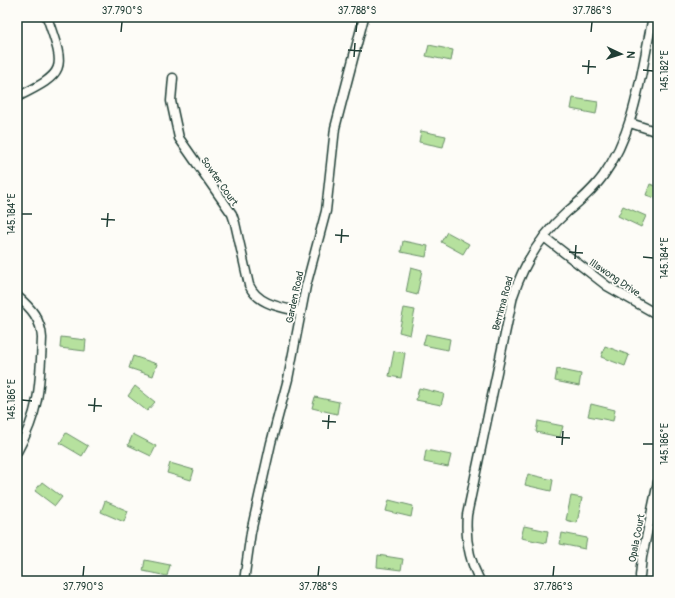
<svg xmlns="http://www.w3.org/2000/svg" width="675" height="598" viewBox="0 0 675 598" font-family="Pangolin,sans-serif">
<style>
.green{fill:#b6e19e;stroke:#6a8f69}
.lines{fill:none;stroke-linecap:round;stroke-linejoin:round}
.minor-casing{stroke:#1f3d34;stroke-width:11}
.minor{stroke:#fdfcf7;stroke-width:8}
.ticks{fill:none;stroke:#1f3d34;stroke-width:1.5}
.labels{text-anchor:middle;stroke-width:3.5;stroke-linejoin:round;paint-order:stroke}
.street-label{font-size:10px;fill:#1f3d34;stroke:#fdfcf7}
.neatline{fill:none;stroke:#1f3d34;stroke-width:1.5}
.ticks-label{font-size:10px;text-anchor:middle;fill:#1f3d34}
</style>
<rect width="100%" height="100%" fill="#fdfcf7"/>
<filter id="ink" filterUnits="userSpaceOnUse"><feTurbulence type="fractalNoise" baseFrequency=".025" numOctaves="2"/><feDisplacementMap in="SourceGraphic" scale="8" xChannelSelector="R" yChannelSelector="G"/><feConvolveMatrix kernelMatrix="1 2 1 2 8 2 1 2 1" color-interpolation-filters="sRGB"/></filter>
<g filter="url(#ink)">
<g class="green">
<path d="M429,45L453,50L451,61L426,56Z"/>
<path d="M573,98L598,102L596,114L571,109Z"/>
<path d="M421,131L446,136L443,147L419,142Z"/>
<path d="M650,184L658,187V199L646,195Z"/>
<path d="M623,206L646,216L641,227L618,216Z"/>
<path d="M447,232L469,244L463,254L441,242Z"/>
<path d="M403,241L428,246L426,257L401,252Z"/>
<path d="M411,267L422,270L417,295L406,292Z"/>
<path d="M404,308L415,310L410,335L399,332Z"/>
<path d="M426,334L450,339L448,350L423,345Z"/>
<path d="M61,337L86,340L85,351L60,348Z"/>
<path d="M605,346L629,355L625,366L601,357Z"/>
<path d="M394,351L405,353L401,378L389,376Z"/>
<path d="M133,356L157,364L153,376L129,368Z"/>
<path d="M557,369L581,374L579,386L555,381Z"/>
<path d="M135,386L155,402L147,411L128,396Z"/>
<path d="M419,388L444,394L441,405L416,400Z"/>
<path d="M315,397L339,402L337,414L312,408Z"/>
<path d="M591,404L615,410L613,421L588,416Z"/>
<path d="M538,421L563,426L560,437L536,432Z"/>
<path d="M66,433L88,446L82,456L60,443Z"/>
<path d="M133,434L156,446L151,456L128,445Z"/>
<path d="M426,450L451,455L448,467L424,462Z"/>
<path d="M170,463L194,470L191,480L167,473Z"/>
<path d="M528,474L553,480L551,491L525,485Z"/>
<path d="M42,482L62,497L55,506L35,491Z"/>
<path d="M571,496L582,498L577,523L566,520Z"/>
<path d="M389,500L413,506L411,517L386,511Z"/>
<path d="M105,501L128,511L124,522L101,512Z"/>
<path d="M524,526L548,531L546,543L521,538Z"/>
<path d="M562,533L587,538L585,549L560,544Z"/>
<path d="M378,555L403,559L401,570L377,567Z"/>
<path d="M145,560L170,565L167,576L143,571Z"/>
</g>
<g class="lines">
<defs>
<g id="minor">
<path d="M173,78L171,101L179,138L232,214L235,223L249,285C258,305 281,307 301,312"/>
<path d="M17,97C68,72 65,69 47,17"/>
<path d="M630,123L658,132"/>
<path d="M544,237L607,286L658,315"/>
<path d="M17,296C31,308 41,319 42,338C40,385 40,411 17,452"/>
<path d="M640,576L642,557L658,482"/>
<path d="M244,581L251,532L271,443L288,379L306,286L326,211L335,128L364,17"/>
<path d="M480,581C469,560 465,539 467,515L513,296C524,263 541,235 567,212C580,201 593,190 603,176C636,130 641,71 653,17"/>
</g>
</defs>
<use href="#minor" class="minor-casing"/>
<use href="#minor" class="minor"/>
</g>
</g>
<path class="ticks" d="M121,32L122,22M356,32L357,22M591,32L592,22M348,50L362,51M354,57L355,43M582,66L596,67M643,70L653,71M588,74L589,60M22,214H32M101,219L115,220M107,227L108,213M335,235L349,236M341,243L342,229M569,252L583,253M643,257L653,258M575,259L576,245M22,400L32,401M88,405L102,406M94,412L95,398M322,421L336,422M328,429L329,415M556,437L570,438M643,444H653M562,445L563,431M83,576L84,566M318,576L319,566M553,576L554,566"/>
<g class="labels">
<g class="street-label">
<text transform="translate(220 181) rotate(55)" y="4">Sowter Court</text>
<text transform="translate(615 277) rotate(34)" y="4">Illawong Drive</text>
<text transform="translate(294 297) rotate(-78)" y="4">Garden Road</text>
<text transform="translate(502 303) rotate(-75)" y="4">Berrima Road</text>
<text transform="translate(636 538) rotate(-79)" y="4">Opala Court</text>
</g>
</g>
<rect width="675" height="598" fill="none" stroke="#fdfcf7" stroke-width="44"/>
<g transform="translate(621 54) rotate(94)" stroke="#fdfcf7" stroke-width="3" paint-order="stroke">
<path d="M0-3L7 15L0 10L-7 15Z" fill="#1f3d34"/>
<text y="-6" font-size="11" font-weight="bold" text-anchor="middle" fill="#1f3d34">N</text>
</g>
<rect x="22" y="22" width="631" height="554" class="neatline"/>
<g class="ticks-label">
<text x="122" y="14">37.790°S</text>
<text x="357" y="14">37.788°S</text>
<text x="592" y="14">37.786°S</text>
<text transform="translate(664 71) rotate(-90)" y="4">145.182°E</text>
<text transform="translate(11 214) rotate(-90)" y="4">145.184°E</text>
<text transform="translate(664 258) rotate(-90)" y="4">145.184°E</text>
<text transform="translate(11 400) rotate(-90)" y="4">145.186°E</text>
<text transform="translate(664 444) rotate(-90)" y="4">145.186°E</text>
<text x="83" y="590">37.790°S</text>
<text x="318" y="590">37.788°S</text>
<text x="553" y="590">37.786°S</text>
</g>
</svg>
